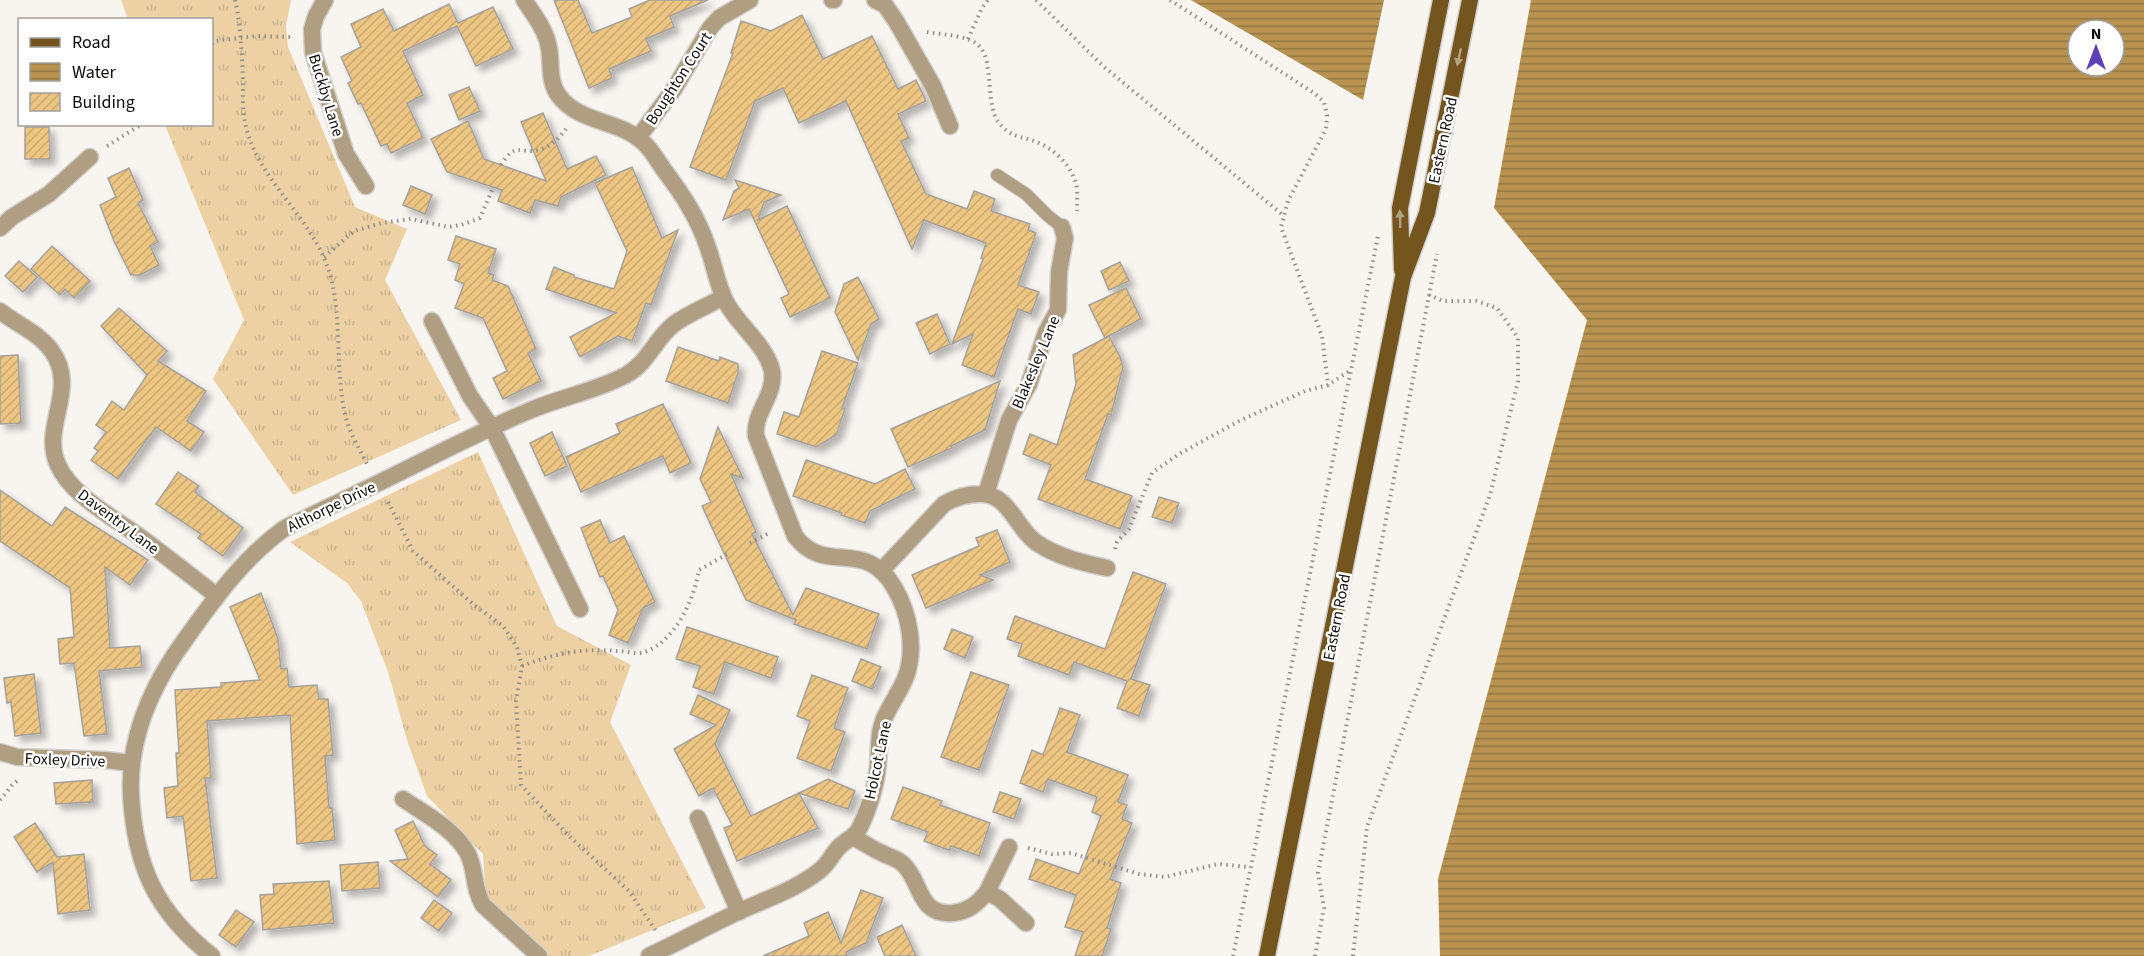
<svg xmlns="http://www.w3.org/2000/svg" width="2144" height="956" viewBox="0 0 2144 956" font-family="'Source Sans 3',sans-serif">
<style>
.grass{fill:url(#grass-tufts)}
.water{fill:url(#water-rules);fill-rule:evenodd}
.building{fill:url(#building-hatch);stroke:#a4a19d;stroke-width:1.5;filter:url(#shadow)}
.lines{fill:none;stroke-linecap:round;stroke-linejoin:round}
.service-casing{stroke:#d3d0cc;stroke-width:14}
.minor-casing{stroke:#d3d0cc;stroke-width:19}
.primary-casing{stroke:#d3d0cc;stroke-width:19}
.path{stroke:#8f8d8a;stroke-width:4;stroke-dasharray:1.5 4.5;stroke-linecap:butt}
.service{stroke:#af9e82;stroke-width:12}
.minor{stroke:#af9e82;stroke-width:16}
.primary{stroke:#73551d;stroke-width:16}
.oneway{fill:#b2a283}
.labels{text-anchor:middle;stroke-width:5;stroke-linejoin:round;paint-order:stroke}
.street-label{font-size:16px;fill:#0e0d0b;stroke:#fff}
</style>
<defs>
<pattern id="grass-tufts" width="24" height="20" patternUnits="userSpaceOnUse" patternTransform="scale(1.5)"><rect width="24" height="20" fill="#edd1a4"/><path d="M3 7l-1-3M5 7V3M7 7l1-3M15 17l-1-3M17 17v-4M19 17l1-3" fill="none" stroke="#cab28c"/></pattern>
<pattern id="water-rules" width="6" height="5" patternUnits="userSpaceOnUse" patternTransform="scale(1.5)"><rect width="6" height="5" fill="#b89250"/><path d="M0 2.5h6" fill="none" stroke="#947641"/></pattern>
<pattern id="building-hatch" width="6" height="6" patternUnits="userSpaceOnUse" patternTransform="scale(1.5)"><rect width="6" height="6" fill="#edc582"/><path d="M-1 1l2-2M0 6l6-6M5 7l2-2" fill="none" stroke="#caa86f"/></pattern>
<filter id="shadow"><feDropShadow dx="5.5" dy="5.5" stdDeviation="3" flood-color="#0004"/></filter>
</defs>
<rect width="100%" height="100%" fill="#f8f5f1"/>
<g class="grass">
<path d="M121,0H291L286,26L288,47L355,207L407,229L385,280L461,420L293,495L213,379L244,320L165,125L212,124V20L128,19Z"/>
<path d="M478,452L557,626L631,665L610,722L706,908L589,956H549L486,896L483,854L427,796L407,740L388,672L361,601L347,583L290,542Z"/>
</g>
<g class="water">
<path d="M1191,0H1384L1363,100Z"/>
<path d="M1531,0H2144V956H1440L1438,879L1587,320L1494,208ZM2078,30H2114V66H2078Z"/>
</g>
<g class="building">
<path d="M554,0H578L592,33L632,17L629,9L650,0H708L670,16L674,27L646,39L651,51L609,69L612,78L589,88Z"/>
<path d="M449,4L458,23L493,7L513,49L476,66L457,26L403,51L423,95L407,103L423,138L391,153L387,144L381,146L361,103L358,104L348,83L352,81L341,57L361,47L351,24L383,9L394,31Z"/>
<path d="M802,15L823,59L872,36L898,89L916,80L926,101L898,114L909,138L901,141L926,194L967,209L974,191L995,199L991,211L1030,224L1028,230L1036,233L1018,285L1039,292L1031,314L1018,309L994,377L962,365L973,334L952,344L983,259L981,258L986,243L924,220L912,249L846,101L799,123L783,88L755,101L726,180L690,167L733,53H731L741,21L771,31Z"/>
<path d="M469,87L480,111L459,120L449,95Z"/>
<path d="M543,113L567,169L596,156L606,175L561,197L558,206L535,200L530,213L498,201L502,190L447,172L431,139L468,121L484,159L546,181L521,122Z"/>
<path d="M25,127H49L50,159H25Z"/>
<path d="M632,167L662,238L678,230L651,305L646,303L632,341L618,336L580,357L570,337L616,313L546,289L554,267L574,275V277L614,289L627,251L595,183Z"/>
<path d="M129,168L143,200L138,203L158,242L150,246L159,265L140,275H131L114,241L100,205L116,197L108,178Z"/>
<path d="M735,180L781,195L764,202L758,220L787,206L830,298L790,317L781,298L789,294L749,209L723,220L734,191L739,188Z"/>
<path d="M411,186L432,195L425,214L403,205Z"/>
<path d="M456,236L496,249L488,273L494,275L492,280L508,286L536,349L528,353L541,381L503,399L493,378L507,371L483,318L455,308L464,284L455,280L460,264L448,260Z"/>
<path d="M52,246L90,281L74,298L65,289L60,295L31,269Z"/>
<path d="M19,261L37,277L23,292L5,276Z"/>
<path d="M1120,262L1129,281L1109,290L1101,271Z"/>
<path d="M858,277L879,319L871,324L858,360L835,312L844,284Z"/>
<path d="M1126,288L1141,319L1105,338L1089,305Z"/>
<path d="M119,308L167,351L158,361L206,391L187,421L204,432L191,451L156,427L118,479L91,460L98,451L94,448L106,432L96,425L112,401L124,410L147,375L101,326Z"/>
<path d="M937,314L950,344L930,354L916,323Z"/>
<path d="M1109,336L1120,357L1123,367L1111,415L1108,414L1085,479L1132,496L1120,529L1038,499L1051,465L1023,454L1030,434L1057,445L1076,384L1073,355Z"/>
<path d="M678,347L719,361L720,357L738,364V373L728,403L666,381Z"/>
<path d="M822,351L858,363L842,408L845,409L836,435L816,447L777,434L784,412L799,417Z"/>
<path d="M18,355L21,423L0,424V356Z"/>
<path d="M1000,381L985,430L951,446L952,448L908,467L891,429Z"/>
<path d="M663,404L691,463L670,473L663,456L581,492L566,457L620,433L616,424Z"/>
<path d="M718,427L743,478L731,474L756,532L752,534L793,615L806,588L879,614L867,649L794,624L796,620L746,600L702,506L711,502L700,479Z"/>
<path d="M552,432L567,466L545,476L530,443Z"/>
<path d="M806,460L875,484L905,469L915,489L870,511L865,523L841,515L842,513L793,496Z"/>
<path d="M178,472L199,486L195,492L243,528L223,556L198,538L201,534L156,504Z"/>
<path d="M0,490L52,526L65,507L148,560L130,585L105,567L110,648L140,646L142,667L99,671L107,734L84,736L74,663L60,664L58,639L74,637L70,588L0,541Z"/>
<path d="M1159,497L1179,503L1172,523L1152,517Z"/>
<path d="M600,520L610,543L624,536L655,602L643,608L628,643L609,635L618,610L603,576L600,577L581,528Z"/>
<path d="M997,530L1010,562L980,575L993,580L926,608L912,575L979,546L976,538Z"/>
<path d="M1133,572L1166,584L1131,679L1150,685L1139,716L1117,708L1127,681L1074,662L1069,675L1018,656L1022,644L1007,639L1015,616L1105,649Z"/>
<path d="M261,593L278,639L281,669L287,668L289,687L317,685L319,699H328L333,755L325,756L329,808H332L335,840L297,844L290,715L207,721L211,778H205L217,878L191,881L183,816L167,818L164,788L178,786L176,753H179L175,690L221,687V683L260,680L230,607Z"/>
<path d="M687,627L778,657L771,678L725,662L714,694L693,687L700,666L676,659Z"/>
<path d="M952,629L973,637L965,658L944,649Z"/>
<path d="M861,659L881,667L872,689L852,681Z"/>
<path d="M971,672L1009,685L979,770L941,757Z"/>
<path d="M34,674L41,733L15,736L11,702L7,703L4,678Z"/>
<path d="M812,675L848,688L834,728L845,732L831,771L797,758L810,721L797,716Z"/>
<path d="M698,695L730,710L715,744L751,816L828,779L855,791L848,809L799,793L818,828L737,861L724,828L732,825L713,788L699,796L674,749L716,725L690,714Z"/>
<path d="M1060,708L1080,715L1067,752L1128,775L1118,802L1127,805L1122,819L1132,823L1110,879L1121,883L1107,928L1111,929L1102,956H1075L1083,932L1065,927L1076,895L1029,879L1036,859L1079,874L1101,816L1092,812L1097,797L1048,779L1043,792L1020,783L1032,750L1043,755Z"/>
<path d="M92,780L93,802L56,804L54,783Z"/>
<path d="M903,787L942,801L940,805L990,823L979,856L951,846L949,850L924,841L928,832L891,819Z"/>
<path d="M1000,792L1021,799L1014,819L993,812Z"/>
<path d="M413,821L425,846L437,855L430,864L451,880L438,897L390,861L408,859L395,830Z"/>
<path d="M35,823L57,857L84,854L90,910L58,914L53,862L37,872L14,837Z"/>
<path d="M378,862L380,888L342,891L340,865Z"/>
<path d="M329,881L334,923L263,930L260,895L274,894L273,884Z"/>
<path d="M861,890L883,898L866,943L846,952L847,956H763L809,936L804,923L828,912L841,943Z"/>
<path d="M434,900L452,913L439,931L421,918Z"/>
<path d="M236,910L254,922L236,947L219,935Z"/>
<path d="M902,925L916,956H885L877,937Z"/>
</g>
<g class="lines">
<defs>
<path id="service" d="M997,175L1026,194L1047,215L1062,227"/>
<g id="minor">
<path d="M325,0L316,16L312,29L313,52L346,154L366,186"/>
<path d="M524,0C534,15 546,30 549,48C552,64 548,82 559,96C580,124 622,120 645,144C652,151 658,161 664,170C683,195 698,218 708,248C715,267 717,286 727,304C740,327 766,345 772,371C776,395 753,413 756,436L795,536C826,577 864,536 894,587C909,612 917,650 905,679C899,693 890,705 884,719C877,735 880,755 877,773C875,789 867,814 859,829C855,837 846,840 839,847C832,854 828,865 819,871C795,890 766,899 738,912C708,926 679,942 649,956"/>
<path d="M832,0H834"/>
<path d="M875,0L885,5L896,21L933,86L950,126"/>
<path d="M638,138L674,89L710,28L719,18L750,0"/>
<path d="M0,228L12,217L49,194L90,157"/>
<path d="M0,311C16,324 39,333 51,350C80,388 40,427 58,465C71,495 114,518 140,537C166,556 191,576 217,596"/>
<path d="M432,321L470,396L492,428L580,609"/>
<path d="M986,494L1009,420L1029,384L1046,332L1058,310L1059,272L1065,238L1062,227"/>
<path d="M881,571L944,504C956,497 966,494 980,494C1009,493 1016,529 1037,543C1058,557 1083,563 1107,568"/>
<path d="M0,752L17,757L105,760L131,763"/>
<path d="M403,799C425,814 456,830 468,854C476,870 473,889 483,905L539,956"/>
<path d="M698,818L739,912"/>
<path d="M853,837C863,842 872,849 882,853C889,857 897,858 903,864C922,881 917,916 953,913C969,911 977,904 987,892L1000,899L1026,923"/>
<path d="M987,892L1009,847"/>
<path d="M212,956C156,912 135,866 131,795C128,736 152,684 187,637C215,598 242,560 281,531C288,525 299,522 308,517C326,508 344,500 362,491C418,464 474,434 531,410C562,397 596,391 626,375C648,363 655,339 674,324C689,313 708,306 723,297"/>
</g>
<g id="primary">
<path d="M1402,270L1400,208L1441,0"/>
<path d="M1267,956L1403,277L1427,213L1470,0"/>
</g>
</defs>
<use href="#service" class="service-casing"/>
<use href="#minor" class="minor-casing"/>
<use href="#primary" class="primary-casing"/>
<g class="path">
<path d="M235,0C241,27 242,54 243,82C243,96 242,113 246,127C260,184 317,221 331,278C342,322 335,370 345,414C349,432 359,448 367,464"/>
<path d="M1036,0L1103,66L1284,216"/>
<path d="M1170,0L1314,93L1324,102L1327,115L1326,129L1288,201L1281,227L1322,336L1328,385"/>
<path d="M927,32C943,35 970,35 980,47C994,62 985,105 999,123C1010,136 1015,135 1031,140C1051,146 1069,162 1076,183C1078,191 1077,202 1077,211"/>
<path d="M968,39L982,8L988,0"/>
<path d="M212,44L215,41L256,36L291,37"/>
<path d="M107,146L142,124"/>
<path d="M501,165C517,140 519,155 539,150C551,147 559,138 566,129"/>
<path d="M324,257L354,231L382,223L411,219L449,227L461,225L480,218L493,188"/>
<path d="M388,502L413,551L474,605L503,626L517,647L522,666L516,701L521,785L569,836L629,891L656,931"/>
<path d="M750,543L771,532"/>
<path d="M1115,549L1117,542L1129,529L1152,473L1179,454L1239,421L1305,391L1328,385L1351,370"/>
<path d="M522,666C540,659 560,653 580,651C592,650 605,650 617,651C626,651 637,655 645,652C675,641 694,600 699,570L729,553"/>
<path d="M0,800L13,784L20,779"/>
<path d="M1028,848L1052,854L1071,853L1139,874L1165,877L1218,864L1249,867"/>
<path d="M1233,956L1378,236"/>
<path d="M1315,956L1324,908L1318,873L1437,254"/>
<path d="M1353,956L1367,827L1490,495L1518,381V338L1497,308L1476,301H1443L1429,295"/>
</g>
<use href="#service" class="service"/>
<use href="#minor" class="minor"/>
<use href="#primary" class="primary"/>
</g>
<defs><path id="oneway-solid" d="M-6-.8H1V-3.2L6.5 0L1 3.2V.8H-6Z" transform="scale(1.5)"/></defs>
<g class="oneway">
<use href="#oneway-solid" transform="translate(1459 57) rotate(102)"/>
<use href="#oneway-solid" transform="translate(1400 219) rotate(-92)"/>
</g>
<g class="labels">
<g class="street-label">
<text transform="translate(678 78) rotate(-57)" y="6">Boughton Court</text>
<text transform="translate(327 95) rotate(73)" y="6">Buckby Lane</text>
<text transform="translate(1442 140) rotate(-78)" y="6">Eastern Road</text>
<text transform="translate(1035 362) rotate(-67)" y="6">Blakesley Lane</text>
<text transform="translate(331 506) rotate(-26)" y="6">Althorpe Drive</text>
<text transform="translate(119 521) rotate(37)" y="6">Daventry Lane</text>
<text transform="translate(1336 617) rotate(-79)" y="6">Eastern Road</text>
<text transform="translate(65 759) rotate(2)" y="6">Foxley Drive</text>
<text transform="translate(877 760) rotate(-78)" y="6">Holcot Lane</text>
</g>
</g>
<rect x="18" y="18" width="195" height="108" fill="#ffffff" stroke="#9f9e9d" stroke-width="1.5"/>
<rect x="30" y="38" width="30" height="9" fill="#73551d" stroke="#9f9e9d" stroke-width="1.5"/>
<text x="72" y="48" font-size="18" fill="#0e0d0b">Road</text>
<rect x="30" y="63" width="30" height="18" fill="url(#water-rules)" stroke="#9f9e9d" stroke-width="1.5"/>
<text x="72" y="78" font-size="18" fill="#0e0d0b">Water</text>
<rect x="30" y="93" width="30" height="18" fill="url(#building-hatch)" stroke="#9f9e9d" stroke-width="1.5"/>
<text x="72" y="108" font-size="18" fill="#0e0d0b">Building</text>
<g transform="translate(2096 48)"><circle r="28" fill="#ffffff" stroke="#9f9e9d" stroke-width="1.5"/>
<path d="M0-4.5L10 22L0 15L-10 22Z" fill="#5e3fb8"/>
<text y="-9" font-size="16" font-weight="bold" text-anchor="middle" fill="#0e0d0b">N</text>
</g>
</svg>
